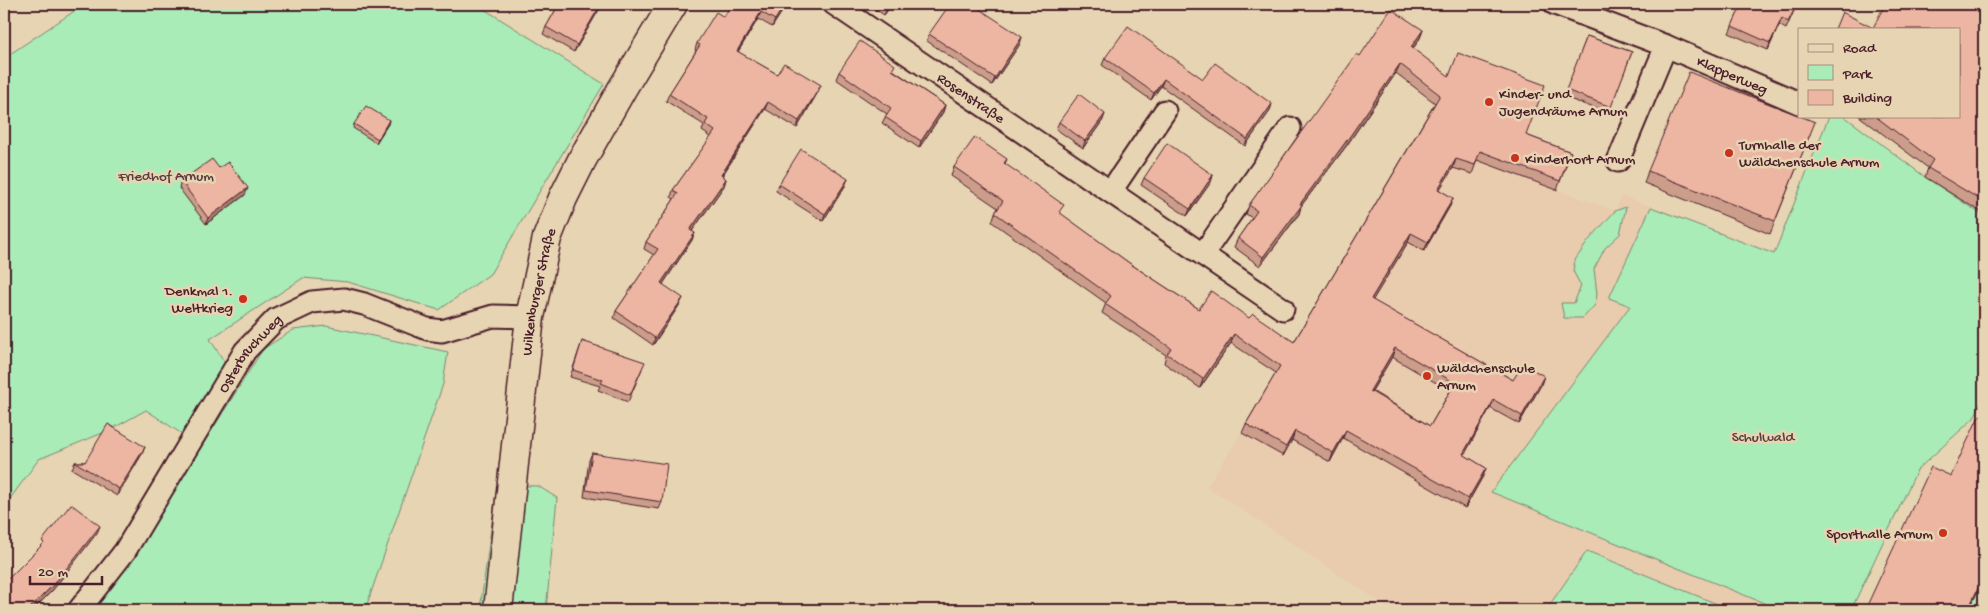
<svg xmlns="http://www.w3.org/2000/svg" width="1988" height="614" viewBox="0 0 1988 614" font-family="'Gochi Hand',sans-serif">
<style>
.built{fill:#e9cbad}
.green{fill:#a9ecb7;stroke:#7a8671}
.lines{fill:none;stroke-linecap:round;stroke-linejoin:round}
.minor-casing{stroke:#4a1f2b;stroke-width:25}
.secondary-casing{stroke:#4a1f2b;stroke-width:31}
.minor{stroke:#e7d4b2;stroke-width:21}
.secondary{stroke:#e7d4b2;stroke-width:28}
.wall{fill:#cc9d8b;stroke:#4a1f2b;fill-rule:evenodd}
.shaded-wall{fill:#a67f71;stroke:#4a1f2b}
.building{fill:#edb6a2;stroke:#4a1f2b;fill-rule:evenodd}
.poi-dot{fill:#c8321e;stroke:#e7d4b2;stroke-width:2}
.labels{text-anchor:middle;stroke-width:5;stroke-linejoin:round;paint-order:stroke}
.street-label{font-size:15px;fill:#4a1f2b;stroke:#e7d4b2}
.poi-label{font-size:15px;fill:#4a1f2b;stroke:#e7d4b2;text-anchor:start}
.park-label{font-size:15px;fill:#583e40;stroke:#e7d4b2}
</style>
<rect width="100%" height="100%" fill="#e7d4b2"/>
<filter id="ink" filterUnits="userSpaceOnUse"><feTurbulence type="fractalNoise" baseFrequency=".02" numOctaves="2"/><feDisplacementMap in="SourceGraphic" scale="10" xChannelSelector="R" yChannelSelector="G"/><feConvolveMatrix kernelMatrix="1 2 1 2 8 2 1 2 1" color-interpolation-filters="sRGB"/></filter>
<g filter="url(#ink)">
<path class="built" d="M1463,155L1615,211L1622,196L1705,227L1555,518L1781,610H1732L1587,551L1546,610H1392L1207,486L1242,433Z"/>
<g class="green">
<path d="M85,4H476L604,84L490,274L439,310L348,282L303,278L210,339L225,363L182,434L146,410L110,430L39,459L4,507V58Z"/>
<path d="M1829,116H1844L1925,177L1984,216V396L1974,418L1917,470L1851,610H1781L1491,492L1630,306L1609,298L1651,207L1774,254Z"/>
<path d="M1626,207L1620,234L1605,248L1594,269L1597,294L1595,305L1583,318H1564L1561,303H1574L1581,286L1573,271L1575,260L1589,240L1615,211Z"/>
<path d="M326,326L448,352L443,384L365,610H93L132,557L263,349L293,330Z"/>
<path d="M497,485L538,486L557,498L546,610H480Z"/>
<path d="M1587,551L1732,610H1546Z"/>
<path d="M1984,578V596L1978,610H1969Z"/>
</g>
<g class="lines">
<defs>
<g id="minor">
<path id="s1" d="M834,4L1283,309"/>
<path id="s2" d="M1555,4L1666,46L1799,103"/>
<path d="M1618,161L1666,46"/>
<path d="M1111,191L1165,111"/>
<path d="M1203,254L1290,128"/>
<path id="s3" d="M79,610L125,551L245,351L276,319L312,302L344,299L364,304L427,329L442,331L493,316L530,317"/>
</g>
<g id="secondary">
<path id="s4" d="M498,610L530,317L547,238L563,198L583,158L622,89L673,4"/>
</g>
</defs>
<use href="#minor" class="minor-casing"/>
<use href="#secondary" class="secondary-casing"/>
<use href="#minor" class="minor"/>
<use href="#secondary" class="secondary"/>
</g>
<g class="wall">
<path d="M559,4H602L574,52L543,34L546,27Z"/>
<path d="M787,4L772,27L758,19L738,52L777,74L818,92L797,128L765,109L722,176L726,179L724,186L692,231V240L663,284L680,304L653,345L614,318L616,311L654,255L644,249L646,242L674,199L671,197L673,190L711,137L702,131L704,125L666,101L669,94L696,51L695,50L697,43L724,17Z"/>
<path d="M868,4H892L884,15Z"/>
<path d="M1742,4H1797L1786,29L1779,25L1768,50L1729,33Z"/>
<path d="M1984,4V214L1925,177L1928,168L1859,116H1959L1873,28Z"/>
<path d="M1423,30L1420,38L1413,49L1526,135L1571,152L1557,190L1477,160L1472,174L1453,168L1439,190L1453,198L1450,206L1424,251L1408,242L1372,300L1513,380L1541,385L1519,424L1490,408L1464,455L1486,468L1483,476L1465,508L1343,438L1330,462L1292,440L1283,456L1242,433L1246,424L1276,373L1231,343L1200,388L1164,363L1166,355L1102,313L1106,303L992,222L995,213L998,208L951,176L954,167L1007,159L1005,164L1061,214L1132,265L1199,309L1249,318L1294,342L1435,103L1396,73L1347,145L1301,206L1299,214L1260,266L1234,247L1238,238L1252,218L1246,214L1249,205L1360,56ZM1392,357L1450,391L1430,426L1372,391Z"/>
<path d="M929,34L1020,44L992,85L927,41Z"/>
<path d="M1587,36L1632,52L1608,113L1564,97Z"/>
<path d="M1105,58L1203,79L1270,111L1245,146L1161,86L1151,100L1102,65Z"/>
<path d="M893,70L945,105L943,112L919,148L882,123L887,114L836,79L839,72Z"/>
<path d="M389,120L388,124L376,143L353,128L354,124Z"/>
<path d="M1103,120L1083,148L1056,129L1059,122Z"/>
<path d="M1810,134L1770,234L1644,183L1648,171Z"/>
<path d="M219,168L245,195L206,224L179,188L181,181Z"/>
<path d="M1213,175L1211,182L1187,216L1141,185L1144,178Z"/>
<path d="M779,184L845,186L823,221L776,191Z"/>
<path d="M582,341L642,369L628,402L598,390L600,386L570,377Z"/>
<path d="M592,453L662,502L659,509L584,497L589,460Z"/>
<path d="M142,454L117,496L72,469L75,462H85Z"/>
</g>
<g class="shaded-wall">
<path d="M601,4H602V5L574,52L577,45Z"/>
<path d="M785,4H787L772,27L775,20Z"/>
<path d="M890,4H892L884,15L887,9Z"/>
<path d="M761,12L758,19L734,58L737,51Z"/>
<path d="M1782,18L1779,25L1768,50L1770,43Z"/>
<path d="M1423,30L1420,38L1408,56L1411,47Z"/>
<path d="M1022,37L1020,44L992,85L995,78Z"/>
<path d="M1400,64L1396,73L1347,145L1301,206L1299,214L1260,266L1263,257L1300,204Z"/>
<path d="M1164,79L1161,86L1151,100L1154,93Z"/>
<path d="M821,85L818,92L797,128L799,121Z"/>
<path d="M768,102L765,109L718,182L721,175Z"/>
<path d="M1272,104L1270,111L1245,146L1247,139Z"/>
<path d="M945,105L943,112L919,148L921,141Z"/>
<path d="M1105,114L1103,120L1083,148L1085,141Z"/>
<path d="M389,120L388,124L376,143L378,139Z"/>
<path d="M1456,159L1453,168L1435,197L1438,189Z"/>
<path d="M1213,175L1211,182L1187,216L1190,209Z"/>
<path d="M726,179L724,186L688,237L690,230Z"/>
<path d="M848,179L845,186L823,221L825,214Z"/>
<path d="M248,188L245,195L206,224L208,218Z"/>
<path d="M1453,198L1450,206L1424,251L1428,242Z"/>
<path d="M695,233L692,240L659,290L661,283Z"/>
<path d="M1411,233L1408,242L1368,308L1371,299Z"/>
<path d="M683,298L680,304L653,345L655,338Z"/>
<path d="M1234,334L1231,343L1200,388L1203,379Z"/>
<path d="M1395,348L1392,357L1367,399L1370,391Z"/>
<path d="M1544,376L1541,385L1519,424L1522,416Z"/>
<path d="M1494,400L1490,408L1460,463L1463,454Z"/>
<path d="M1346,430L1343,438L1330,462L1333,453Z"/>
<path d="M1295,431L1292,440L1283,456L1286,447Z"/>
<path d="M145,447L142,454L117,496L119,489Z"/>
<path d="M1486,468L1483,476L1465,508L1468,499Z"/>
<path d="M100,526L97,533L53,590L33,610H28Z"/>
<path d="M1984,575V577L1969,610H1968Z"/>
</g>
<g class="building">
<path d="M559,4H601L577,45L546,27Z"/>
<path d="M731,4H785L775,20L761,12L737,51L777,74L784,63L821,85L799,121L768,102L721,175L726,179L690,230L695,233L661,283L683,298L655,338L616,311L658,249L646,242L678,193L673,190L715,131L705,124L708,119L669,94L700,45L697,43L716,12L724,17Z"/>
<path d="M880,4H890L887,9Z"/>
<path d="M950,4H972L1022,37L995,78L929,34Z"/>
<path d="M1742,4H1797L1788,22L1782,18L1770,43L1732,26Z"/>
<path d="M1885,4H1984V202L1928,168L1933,160L1875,116H1959V29H1835L1842,12L1873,28Z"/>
<path d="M1391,9L1423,30L1411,47L1449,76L1458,53L1545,85L1526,135L1571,152L1560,181L1480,151L1475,165L1456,159L1438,189L1453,198L1428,242L1411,233L1371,299L1513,380L1523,364L1544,376L1522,416L1494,400L1463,454L1486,468L1468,499L1346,430L1333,453L1295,431L1286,447L1246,424L1280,366L1234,334L1203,379L1167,354L1171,348L1105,304L1111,296L995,213L1003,201L954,167L975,137L1007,159L1004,163L1064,205L1059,212L1132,265L1199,309L1211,291L1249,318L1253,314L1294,342L1440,95L1400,64L1350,136L1300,204L1302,205L1263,257L1238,238L1257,211L1249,205L1357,54L1360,56ZM1395,348L1455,383L1430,426L1370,391Z"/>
<path d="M1128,26L1203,79L1215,63L1272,104L1247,139L1164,79L1154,93L1105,58Z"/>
<path d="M1587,36L1632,52L1611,107L1566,90Z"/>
<path d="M860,41L895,65L892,70L945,105L921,141L885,117L891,108L839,72Z"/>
<path d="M1689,72L1815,122L1775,221L1648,171Z"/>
<path d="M1079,94L1105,114L1085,141L1059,122Z"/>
<path d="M366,106L389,120L378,139L354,124Z"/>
<path d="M1167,143L1213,175L1190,209L1144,178Z"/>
<path d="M801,149L848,179L825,214L779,184Z"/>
<path d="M212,159L219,168L228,162L248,188L208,218L181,181Z"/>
<path d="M582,341L645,362L630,395L601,383L603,380L573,370Z"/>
<path d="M1979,416L1984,418V575L1968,610H1865L1931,467L1951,476Z"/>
<path d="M108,424L145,447L119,489L75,462H85Z"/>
<path d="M592,453L667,464L662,502L586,490Z"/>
<path d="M71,504L100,526L55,583L28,610H4V583L44,543L42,541Z"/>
</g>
</g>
<g class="poi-dot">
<circle cx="1489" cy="102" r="5"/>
<circle cx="1729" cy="153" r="5"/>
<circle cx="1515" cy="158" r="5"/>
<circle cx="243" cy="299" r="5"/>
<circle cx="1427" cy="376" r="5"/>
<circle cx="1943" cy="533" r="5"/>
</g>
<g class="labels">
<g class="street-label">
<text dy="5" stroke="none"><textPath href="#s2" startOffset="191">Klapperweg</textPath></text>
<text dy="5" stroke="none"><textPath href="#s1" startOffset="166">Rosenstraße</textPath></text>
<text dy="5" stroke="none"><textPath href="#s4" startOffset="321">Wilkenburger Straße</textPath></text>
<text dy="5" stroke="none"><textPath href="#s3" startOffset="309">Osterbruchweg</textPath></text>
</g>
<g class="poi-label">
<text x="1499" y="98">Kinder- und<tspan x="1499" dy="17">Jugendräume Arnum</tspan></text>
<text x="1739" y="149">Turnhalle der<tspan x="1739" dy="17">Wäldchenschule Arnum</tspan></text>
<text x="1525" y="163">Kinderhort Arnum</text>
<text x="233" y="295" text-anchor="end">Denkmal 1.<tspan x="233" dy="17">Weltkrieg</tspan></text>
<text x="1437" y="372">Wäldchenschule<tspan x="1437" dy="17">Arnum</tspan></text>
<text x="1933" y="538" text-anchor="end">Sporthalle Arnum</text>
</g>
<g class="park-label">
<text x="166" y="180">Friedhof Arnum</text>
<text x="1763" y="441">Schulwald</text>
</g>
</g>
<rect width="1988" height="614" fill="none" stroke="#e7d4b2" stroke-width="20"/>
<rect x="10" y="10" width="1968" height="594" fill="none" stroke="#4a1f2b" stroke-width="2" filter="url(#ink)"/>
<rect x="1798" y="28" width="162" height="90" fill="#e7d4b2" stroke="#a88c7c"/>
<rect x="1808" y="44" width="25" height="8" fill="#e7d4b2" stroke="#a88c7c"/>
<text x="1843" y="52" font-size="15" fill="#4a1f2b">Road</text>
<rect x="1808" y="65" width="25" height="15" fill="#a9ecb7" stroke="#a88c7c"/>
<text x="1843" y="78" font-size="15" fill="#4a1f2b">Park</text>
<rect x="1808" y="90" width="25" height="15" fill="#edb6a2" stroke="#a88c7c"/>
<text x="1843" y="102" font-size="15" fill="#4a1f2b">Building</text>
<path d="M30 576v8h72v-8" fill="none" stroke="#4a1f2b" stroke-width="2.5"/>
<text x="38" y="576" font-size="15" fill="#4a1f2b" stroke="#e7d4b2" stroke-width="4" paint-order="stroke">20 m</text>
</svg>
